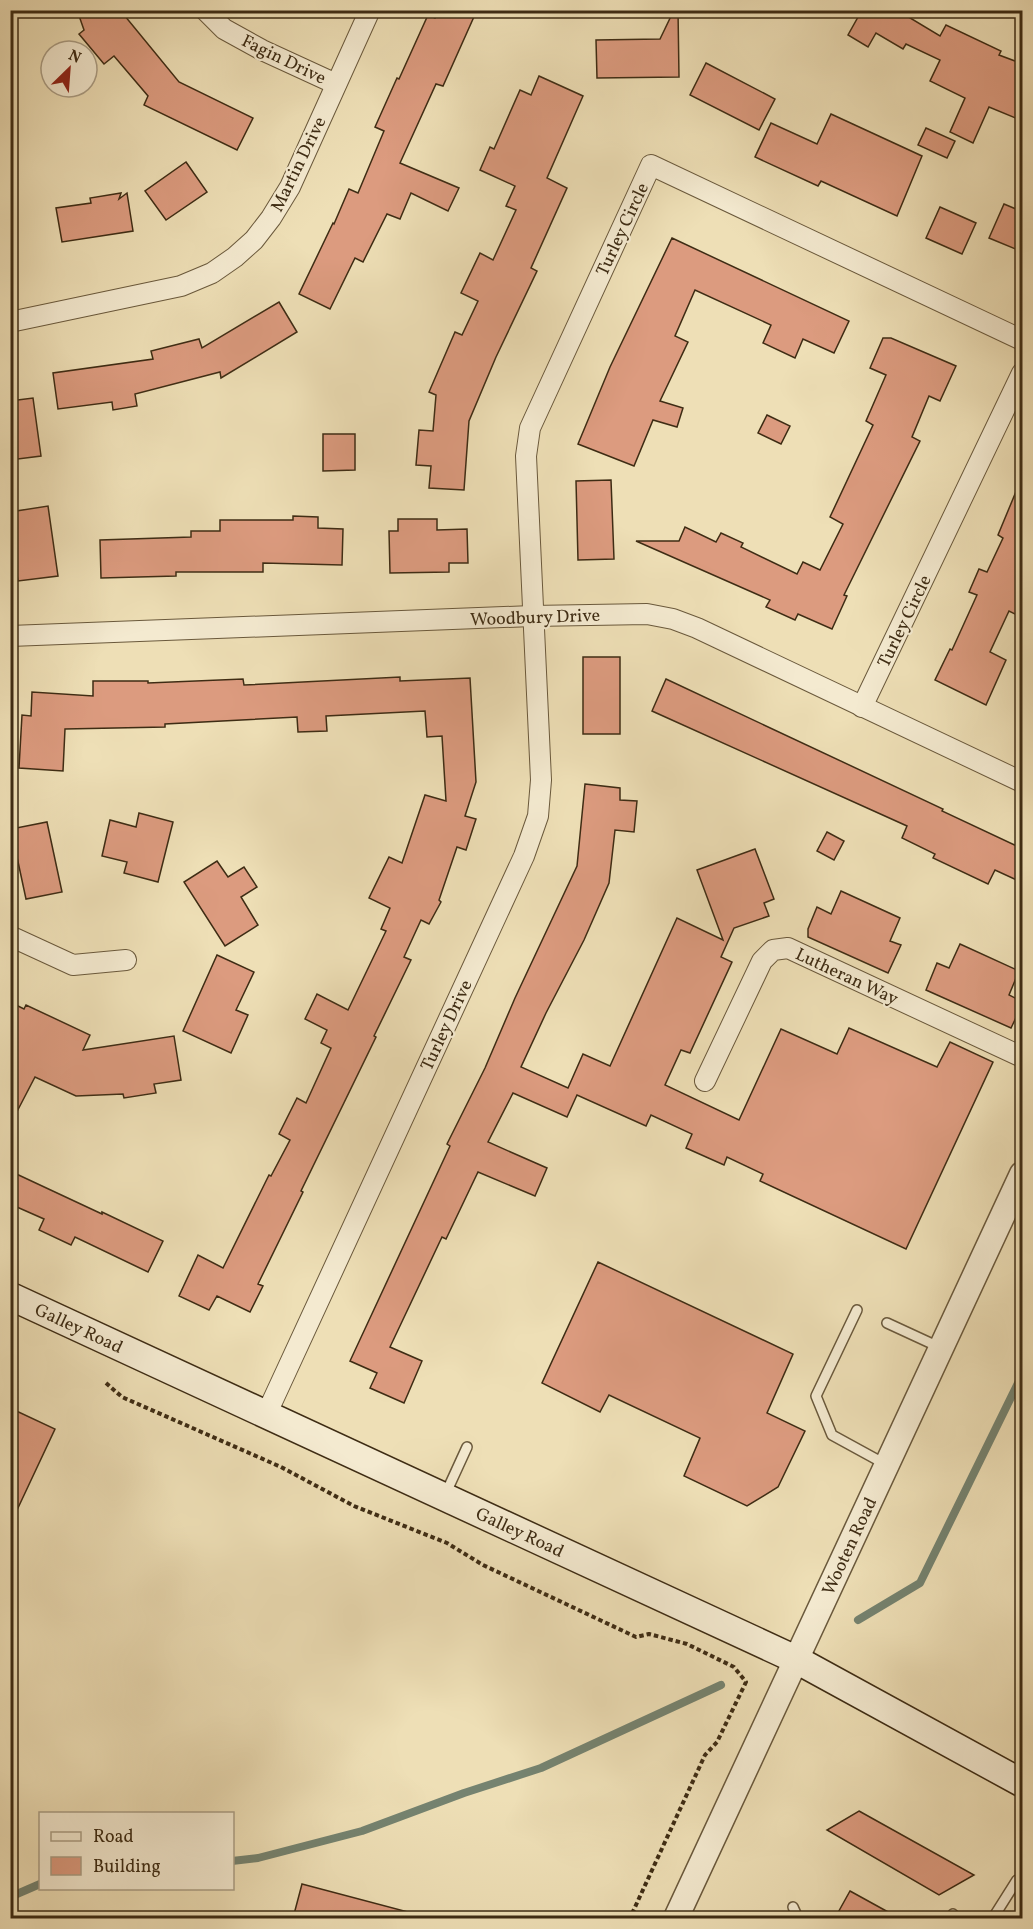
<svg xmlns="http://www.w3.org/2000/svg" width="1033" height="1929" viewBox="0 0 1033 1929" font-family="Vollkorn,serif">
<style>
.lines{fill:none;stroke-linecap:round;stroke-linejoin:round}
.stream{stroke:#758370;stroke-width:8}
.building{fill:#dc9b7f;stroke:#3e2c14;stroke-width:1.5}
.service-casing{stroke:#6a593c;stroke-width:12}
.minor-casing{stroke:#6a593c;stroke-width:22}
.tertiary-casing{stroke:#6a593c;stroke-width:27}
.secondary-casing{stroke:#3e2c14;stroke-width:30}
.path{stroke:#3e2c14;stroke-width:4;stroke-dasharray:4.5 3;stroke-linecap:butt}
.service{stroke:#f4ead0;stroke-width:9}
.minor{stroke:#f4ead0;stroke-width:20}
.tertiary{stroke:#f4ead0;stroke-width:24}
.secondary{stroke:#f4ead0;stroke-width:27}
.labels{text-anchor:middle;stroke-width:4.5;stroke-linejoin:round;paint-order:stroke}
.street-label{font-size:18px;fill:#3e2c14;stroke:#f4ead0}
</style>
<rect width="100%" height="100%" fill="#eedfb6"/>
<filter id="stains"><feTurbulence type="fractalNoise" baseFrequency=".00333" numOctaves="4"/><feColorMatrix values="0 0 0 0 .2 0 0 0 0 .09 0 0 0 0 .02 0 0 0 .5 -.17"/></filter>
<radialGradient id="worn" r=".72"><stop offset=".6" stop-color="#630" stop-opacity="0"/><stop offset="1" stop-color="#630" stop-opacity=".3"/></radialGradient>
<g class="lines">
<g class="stream">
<path d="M858,1620L920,1583L1022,1375"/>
<path d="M232,1861L258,1858L362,1831L464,1793L541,1768L721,1685"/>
<path d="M10,1897L40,1884"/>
</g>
</g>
<g class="building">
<path d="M77,10H120L179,82L253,118L237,150L144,105L148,96L114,56L104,64L79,34L84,30Z"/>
<path d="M438,10H477L443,86L436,84L400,163L459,188L448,211L411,193L400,219L387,214L363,262L355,258L330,309L299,294L333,223L334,224L349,189L358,193L384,131L375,127L397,78L399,79L428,15L435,18Z"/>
<path d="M674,10H678L679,77L597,78L596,40L660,39Z"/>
<path d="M862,10H897L940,36L946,25L1001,51L999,55L1023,64V121L989,107L973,143L950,132L965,98L930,81L940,60L906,44L903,49L876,33L868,47L848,35Z"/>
<path d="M706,63L775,99L759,130L690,95Z"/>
<path d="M539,76L583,96L547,178L567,188L531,268L537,271L496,357L469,421L464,490L429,488L431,466L416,465L419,430L433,431L436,395L429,392L455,332L462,335L478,301L461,293L480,253L493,260L516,210L506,206L515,186L480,170L490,147L494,149L520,90L531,95Z"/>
<path d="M831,114L922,156L897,216L821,181L818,186L755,157L771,123L817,144Z"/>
<path d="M926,128L955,141L947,158L918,145Z"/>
<path d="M186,162L207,192L166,220L145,191Z"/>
<path d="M121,193L119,199L127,193L133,231L62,242L56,208L91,203L90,198Z"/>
<path d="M1004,204L1023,212V252L989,238Z"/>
<path d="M940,207L976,223L962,254L926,238Z"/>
<path d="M672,238L849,321L834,353L803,339L795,358L763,343L771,325L695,290L675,336L688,342L660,401L683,408L677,427L653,420L634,466L578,444L610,367Z"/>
<path d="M279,302L297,332L221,378L220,372L135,394L137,406L113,410L112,402L58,409L53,373L153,359L151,351L199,339L202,348Z"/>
<path d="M883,338H891L956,366L940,401L929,396L912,437L920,441L844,595L847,596L832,629L798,614L795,620L766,607L770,600L636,541H679L685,527L716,542L721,533L743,543L741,547L797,574L803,562L820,570L843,524L830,517L873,425L866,421L886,375L870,368Z"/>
<path d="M33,398L41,456L10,460V401Z"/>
<path d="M767,415L790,426L781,444L758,433Z"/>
<path d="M323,434H355V470L323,471Z"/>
<path d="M1022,477L1023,618L1009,611L990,652L1006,660L986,705L935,680L950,649L952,650L977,595L969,592L979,569L987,572L1003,538L998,535Z"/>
<path d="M611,480L614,559L578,560L576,481Z"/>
<path d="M48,506L58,576L18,581L10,527V512Z"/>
<path d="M293,516L318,517V528L343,529L342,565L263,563V572H176V576L101,578L100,540L191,537V531H220V520H293Z"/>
<path d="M398,519H437V530L467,529L468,563H449V572L390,573L389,531H398Z"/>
<rect x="583" y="657" width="37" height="77"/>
<path d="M400,677V681L470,678L476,782L465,816L476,819L466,850L457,847L439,900L441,902L429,924L421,920L404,957L411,960L374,1036L376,1037L301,1191L303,1192L258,1284L263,1286L250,1312L217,1296L209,1310L179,1296L198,1255L223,1268L269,1175L271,1176L290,1140L279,1134L297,1098L306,1103L331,1048L321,1043L327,1030L305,1019L317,994L348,1010L386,931L381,929L390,908L369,898L389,857L402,863L425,795L446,801L442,736L427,737L425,711L326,716L327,731L298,732L297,717L165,724V727L65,729L63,771L19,768L22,715L31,716L32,692L93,696V681H148V683L243,679L244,685Z"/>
<path d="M666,679L943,809L942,811L1023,849V883L995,870L988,884L933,858L935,854L902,838L907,826L652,711Z"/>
<path d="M585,784L620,788V800L637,801L634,832L615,830L609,883L584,940L546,1013L521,1067L568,1088L583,1054L610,1066L677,918L723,940L697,870L755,849L774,899L764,903L769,916L734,928L721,957L732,962L690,1053L681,1050L665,1085L739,1120L781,1029L837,1054L849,1028L937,1067L950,1042L993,1062L906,1249L760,1181L763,1174L727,1157L724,1165L686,1148L692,1134L651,1115L646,1126L577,1095L567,1117L513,1093L488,1142L547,1168L535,1196L478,1172L446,1239L442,1237L390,1347L422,1361L404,1403L370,1388L377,1373L350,1361L450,1146L447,1144L485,1068L515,998L577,866Z"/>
<path d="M139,813L173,822L158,882L124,873L127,862L102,856L110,820L136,827Z"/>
<path d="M47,822L62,892L26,899L11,829Z"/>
<path d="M827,832L844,841L834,860L817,851Z"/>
<path d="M217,861L228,877L244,867L257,887L241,897L258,925L225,946L184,882Z"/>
<path d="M841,891L900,918L890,941L901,945L888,973L808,937V929L817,907L831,914Z"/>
<path d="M960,944L1019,971L1009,995L1023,1002V1003L1011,1028L926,990L937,963L949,968Z"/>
<path d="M217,955L254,972L236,1010L248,1015L231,1053L183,1031Z"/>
<path d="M10,1002L24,1009L26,1005L90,1035L83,1050L174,1036L181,1080L154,1084L156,1093L124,1098L123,1094L76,1096L35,1077L10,1125Z"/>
<path d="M10,1171L102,1214V1212L163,1241L148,1272L75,1237L71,1245L39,1230L44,1219L10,1204Z"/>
<path d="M598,1262L793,1354L767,1413L805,1431L778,1487L747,1506L684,1476L700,1438L609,1395L600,1412L542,1383Z"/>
<path d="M10,1408L55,1429L10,1525Z"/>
<path d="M859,1811L974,1875L939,1895L827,1830Z"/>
<path d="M302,1884L408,1912L407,1918H293Z"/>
<path d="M850,1891L899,1918H835Z"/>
</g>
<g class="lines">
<defs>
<g id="service">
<path d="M857,1310L816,1396L832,1435L885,1464"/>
<path d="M887,1323L939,1347"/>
<path d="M445,1495L467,1447"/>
<path d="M793,1907L798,1918"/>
<path d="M951,1918L953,1914"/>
<path d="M993,1918L1017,1880"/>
</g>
<g id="minor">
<path d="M205,10L224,29L262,50L336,84"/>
<path d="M10,322L181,286L212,273L235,257L254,240L271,218L290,187L370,10"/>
<path d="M10,636L532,616L647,614L673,619L697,628L1022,782"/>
<path d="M862,707L1022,373"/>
<path d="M10,936L73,965L126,960"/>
<path d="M705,1081L762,961L773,950L788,948L1022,1057"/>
<path d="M266,1415L524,856L538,816L541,780L526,456L530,428L651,165L1022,340"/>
</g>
<path id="tertiary" d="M676,1918L1022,1174"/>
<path id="secondary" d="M10,1296L797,1660L1022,1783"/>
</defs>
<use href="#service" class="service-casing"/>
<use href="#minor" class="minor-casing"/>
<use href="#tertiary" class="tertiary-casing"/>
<use href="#secondary" class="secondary-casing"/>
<path class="path" d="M106,1383L122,1397L281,1467L354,1506L447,1543L483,1565L636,1637L649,1634L687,1644L734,1667L746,1682L717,1742L705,1755L630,1918"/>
<use href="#service" class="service"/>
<use href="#minor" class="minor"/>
<use href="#tertiary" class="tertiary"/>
<use href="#secondary" class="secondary"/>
</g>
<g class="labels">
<g class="street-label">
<text transform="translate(284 59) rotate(26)" y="6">Fagin Drive</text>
<text transform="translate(298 164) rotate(-64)" y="6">Martin Drive</text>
<text transform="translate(622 229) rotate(-65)" y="6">Turley Circle</text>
<text transform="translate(535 617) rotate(-2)" y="6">Woodbury Drive</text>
<text transform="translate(904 621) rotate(-64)" y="6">Turley Circle</text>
<text transform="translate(847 976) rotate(25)" y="6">Lutheran Way</text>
<text transform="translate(446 1025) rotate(-65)" y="6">Turley Drive</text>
<text transform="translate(79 1328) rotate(25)" y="6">Galley Road</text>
<text transform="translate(520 1532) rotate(25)" y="6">Galley Road</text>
<text transform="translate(849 1546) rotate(-65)" y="6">Wooten Road</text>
</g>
</g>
<rect width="1033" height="1929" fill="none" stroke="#eedfb6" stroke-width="36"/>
<rect x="12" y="12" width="1009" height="1905" fill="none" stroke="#3e2c14" stroke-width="3"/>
<rect x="18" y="18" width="997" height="1893" fill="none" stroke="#3e2c14" stroke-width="1.5"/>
<rect x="39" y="1812" width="195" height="78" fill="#f4ead0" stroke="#ab9e85" stroke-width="1.5"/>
<rect x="51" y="1832" width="30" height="9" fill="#f4ead0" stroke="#ab9e85" stroke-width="1.5"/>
<text x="93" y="1842" font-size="18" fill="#3e2c14">Road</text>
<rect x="51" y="1857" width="30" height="18" fill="#dc9b7f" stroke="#ab9e85" stroke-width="1.5"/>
<text x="93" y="1872" font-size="18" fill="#3e2c14">Building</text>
<g transform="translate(69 69) rotate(25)"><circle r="28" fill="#f4ead0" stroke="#ab9e85" stroke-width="1.5"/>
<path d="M0-4.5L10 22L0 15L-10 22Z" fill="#8f2418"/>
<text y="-9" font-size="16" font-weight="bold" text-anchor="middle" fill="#3e2c14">N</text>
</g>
<rect width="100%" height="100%" filter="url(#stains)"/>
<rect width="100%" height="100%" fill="url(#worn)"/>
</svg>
